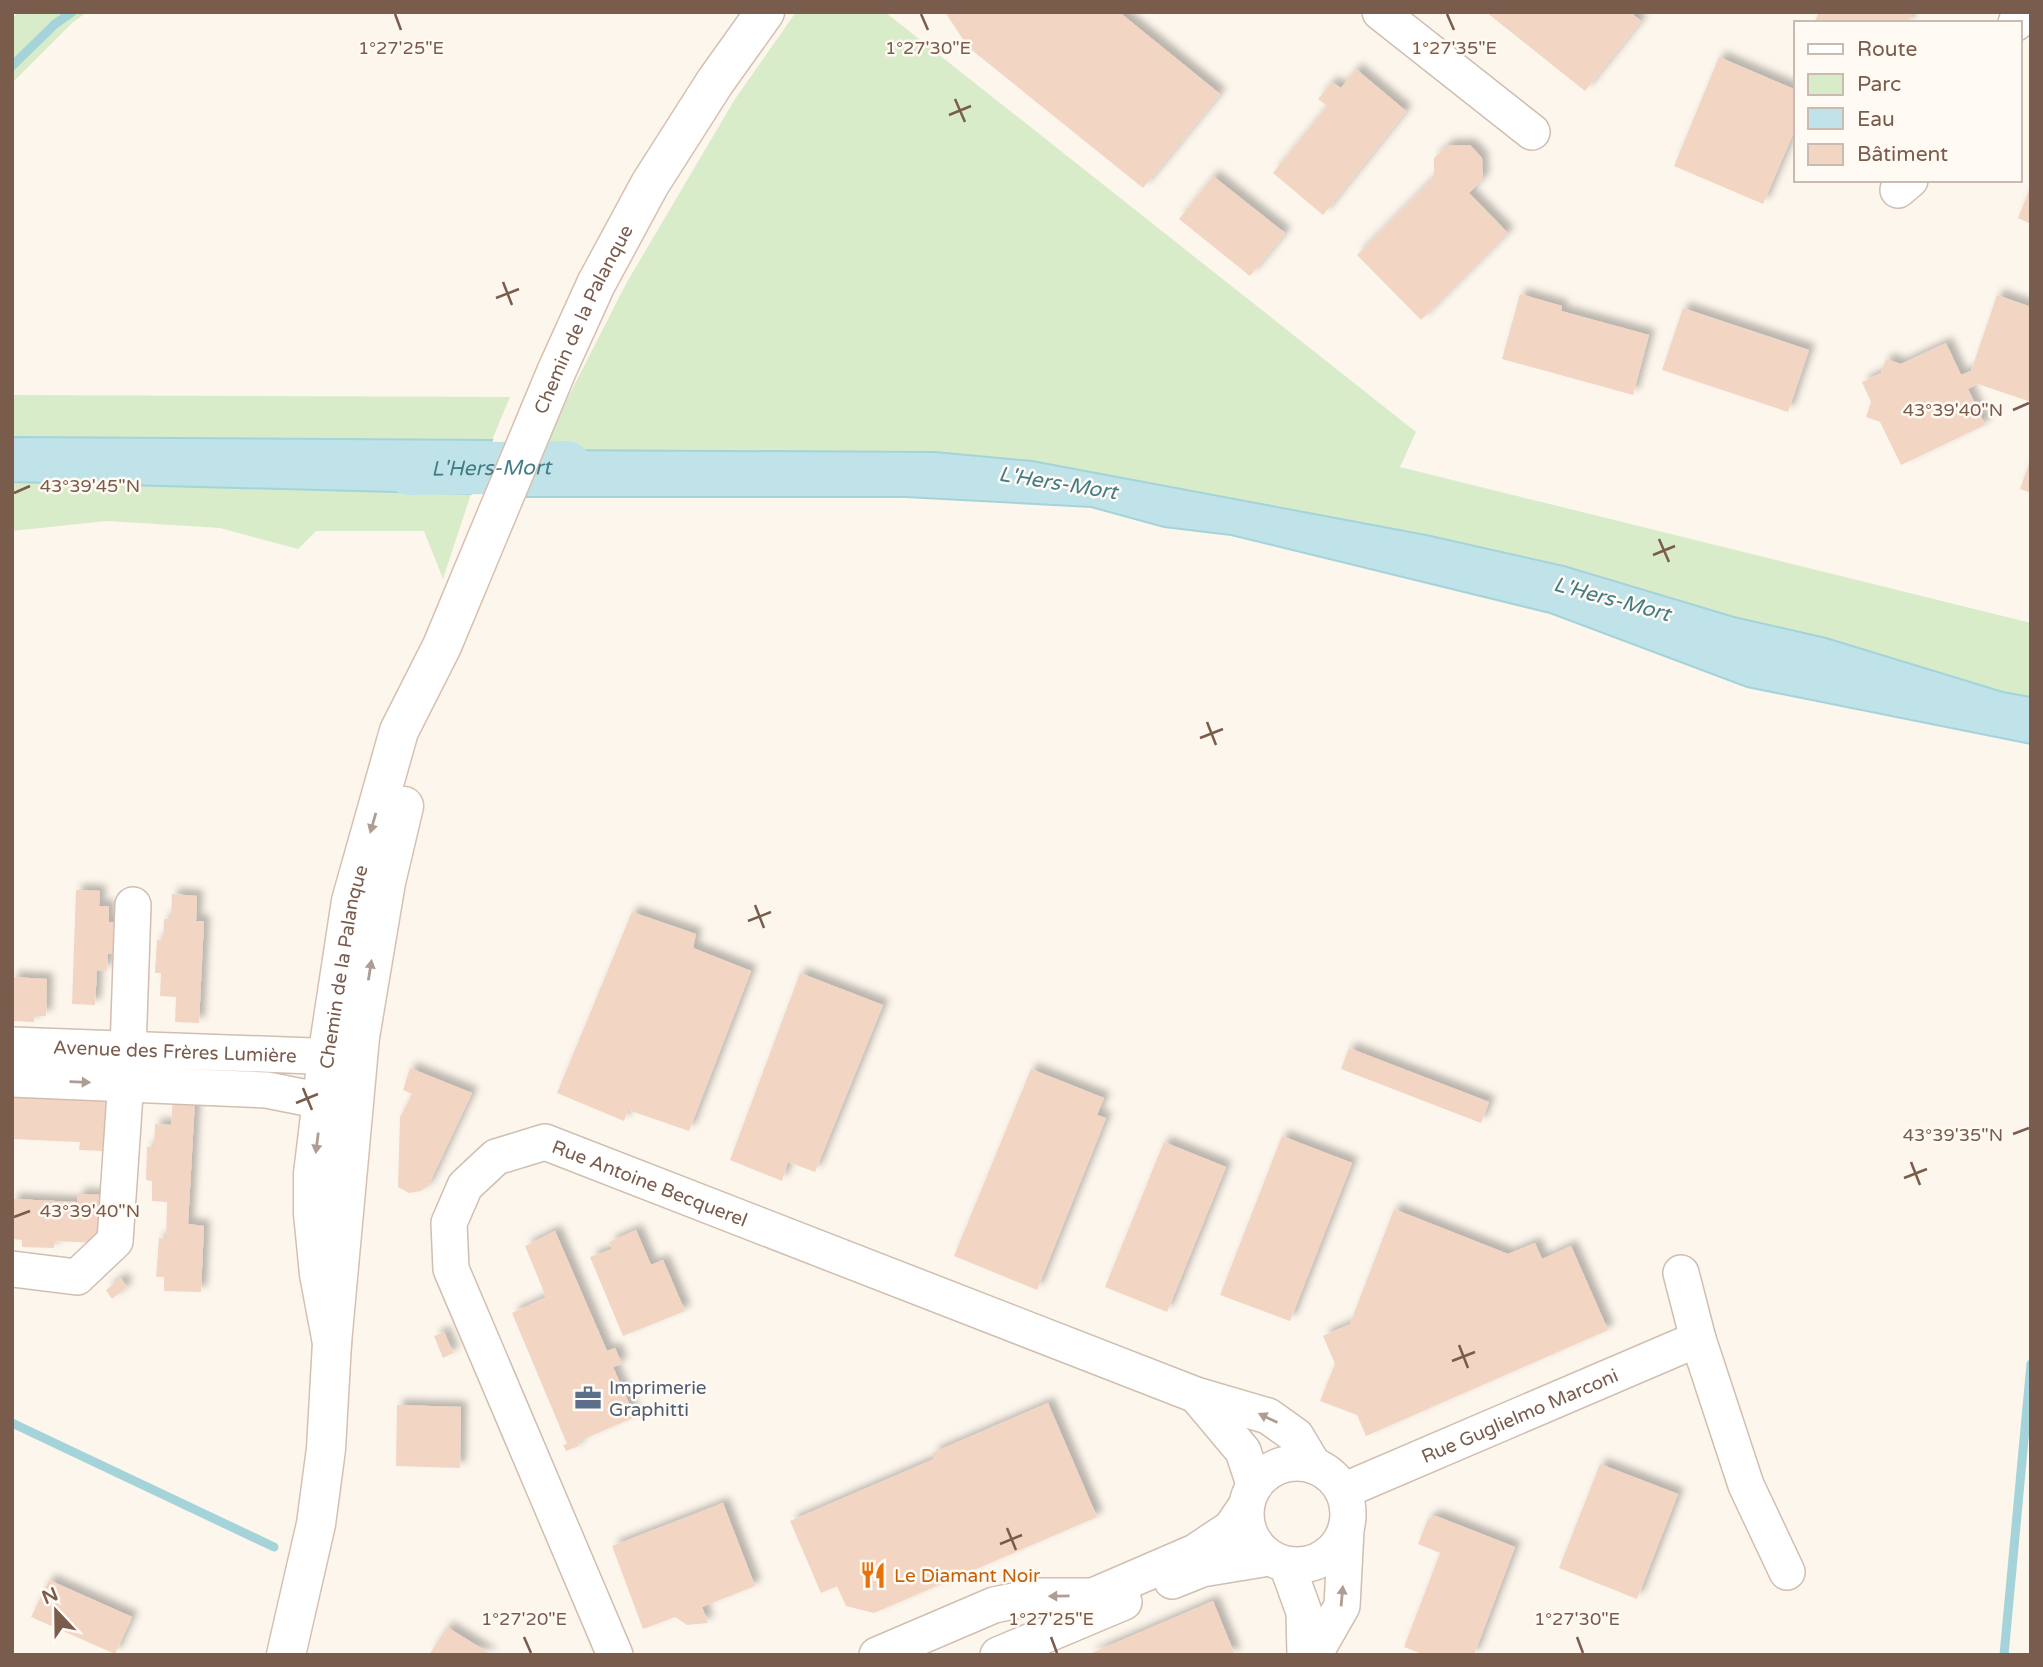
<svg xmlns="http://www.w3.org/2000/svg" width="2043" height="1667" viewBox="0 0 2043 1667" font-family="'Varela Round',sans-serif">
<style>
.green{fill:#d8ecc9}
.water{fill:#bfe3e8;stroke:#a5d3da;stroke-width:2}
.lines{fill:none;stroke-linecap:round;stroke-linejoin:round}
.stream{stroke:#a5d3da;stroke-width:9}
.river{stroke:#bfe3e8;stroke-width:52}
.building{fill:#f3d5c3;filter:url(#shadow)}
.street-casing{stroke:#d1beb0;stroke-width:38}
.secondary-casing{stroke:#d6c0b0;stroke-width:41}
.street{stroke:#fff;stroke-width:35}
.secondary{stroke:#fff;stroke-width:38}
.oneway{fill:#af9d94}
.ticks{fill:none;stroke:#7a5c4d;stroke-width:2.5}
.labels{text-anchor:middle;stroke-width:5;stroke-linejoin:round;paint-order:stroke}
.street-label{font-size:19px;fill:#7a5c4d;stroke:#fffaf3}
.service-label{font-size:19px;fill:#4e5e75;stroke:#fffaf3;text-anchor:start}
.food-label{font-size:19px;fill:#c56008;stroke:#fffaf3;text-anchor:start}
.water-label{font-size:21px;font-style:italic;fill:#437c86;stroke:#fffaf3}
.ticks-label{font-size:18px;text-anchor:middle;fill:#7a5c4d;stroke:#fffaf3;stroke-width:5;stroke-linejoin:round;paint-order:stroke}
</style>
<defs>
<filter id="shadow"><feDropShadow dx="6" dy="-6" stdDeviation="3.5" flood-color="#0004"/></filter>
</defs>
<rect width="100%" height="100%" fill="#fdf6ec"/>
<g class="green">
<path d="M19,12H87L72,23L12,83V18Z"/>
<path d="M796,12H885L1416,432L1400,467L2031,623V697L2003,692L1826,638L1734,617L1564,565L1426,535L1032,461L935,452L541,450L627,282L735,99Z"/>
<path d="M12,395L510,397L492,440L12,437Z"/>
<path d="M12,482L471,494L443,579L424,531H316L298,549L220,528L107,521L12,531Z"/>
</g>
<g class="water">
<path d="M12,437L492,440L471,494L12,482Z"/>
<path d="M541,450L935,452L1032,461L1426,535L1564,566L1734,617L1826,638L2003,692L2031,697V744L1747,687L1550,613L1231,535L1164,527L1091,507L905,497H522Z"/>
</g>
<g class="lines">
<g class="stream">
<path d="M12,66L55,24L72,12"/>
<path d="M12,1423L274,1547"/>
<path d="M2004,1655L2031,1364"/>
</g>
<path class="river" id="s1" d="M409,469L566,467"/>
</g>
<g class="building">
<path d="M945,12H1119L1220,94L1143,188L968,47Z"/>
<path d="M1486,12H1630L1641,21L1585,91Z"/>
<path d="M1819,12H1912L1908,23H1814Z"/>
<path d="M1719,57L1796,90V127L1763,204L1674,166Z"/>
<path d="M1356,69L1406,111L1323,215L1273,173L1327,106L1318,99L1332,82L1341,88Z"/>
<path d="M1448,145H1470L1482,158L1483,179L1469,193L1508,233L1421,320L1357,255L1434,177V158Z"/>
<path d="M1213,176L1285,233L1250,276L1179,219Z"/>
<path d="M2031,186V224L2018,218Z"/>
<path d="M1520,294L1562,306L1561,311L1649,335L1633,395L1502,359Z"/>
<path d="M1997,295L2031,307V402L1978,384L1968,389L1985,425L1901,465L1880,422L1866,417L1871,402L1862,382L1881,373L1886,359L1901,364L1946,343L1961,375L1971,371Z"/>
<path d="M1683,308L1809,350L1788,412L1662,370Z"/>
<path d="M2030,461H2031V493L2020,489Z"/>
<path d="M76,890L100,891L99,906H109V922H115L114,954H108L107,971L97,970L95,1005L72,1004Z"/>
<path d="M172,894L197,896L196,921H204L199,1023L175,1022L176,997L160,996L161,973H155L157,940H163L164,919H171Z"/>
<path d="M632,912L696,934L693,948L751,971L689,1131L628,1110L624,1121L557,1093Z"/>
<path d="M800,973L883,1005L815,1172L788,1162L782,1181L730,1160Z"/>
<path d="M12,977L47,979L46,1016H34V1022L12,1021Z"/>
<path d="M1349,1048L1489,1102L1481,1123L1341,1069Z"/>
<path d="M410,1068L472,1093L428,1186L421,1191L409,1193L398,1187L400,1117L412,1094L403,1090Z"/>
<path d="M1031,1069L1104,1098L1097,1115L1106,1118L1037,1290L954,1256Z"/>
<path d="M27,1093L60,1094V1099L106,1102L104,1151L79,1150L80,1142L12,1139V1097L27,1098Z"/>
<path d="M173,1099L195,1100L188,1224L204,1226L201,1292L164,1291V1277H156L159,1238L166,1239L167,1202L152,1201V1181L146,1180L147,1147H154L155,1124L171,1125Z"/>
<path d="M1282,1136L1352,1163L1290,1321L1220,1295Z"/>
<path d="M1164,1142L1226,1167L1167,1312L1105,1287Z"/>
<path d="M78,1194L101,1195L99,1243L54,1241V1248L22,1247V1240L12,1239V1199L77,1202Z"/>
<path d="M1394,1209L1508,1254L1535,1243L1542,1259L1571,1246L1608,1330L1366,1436L1357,1415L1320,1401L1335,1364L1323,1336L1350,1324Z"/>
<path d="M636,1230L651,1265L663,1260L685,1311L623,1336L590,1257L612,1249L609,1242Z"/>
<path d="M555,1231L607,1351L615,1348L622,1364L613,1367L635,1417L577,1442L579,1446L566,1451L563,1445L567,1444L512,1313L546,1297L525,1246Z"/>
<path d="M121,1278L127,1287L112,1299L106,1290Z"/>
<path d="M444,1332L453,1353L443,1358L434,1336Z"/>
<path d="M1048,1403L1097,1517L874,1613L846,1606L837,1586L821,1593L790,1521L934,1459L932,1453Z"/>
<path d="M397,1405L461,1407L460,1468L396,1466Z"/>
<path d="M1600,1464L1678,1494L1637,1599L1559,1568Z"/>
<path d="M723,1503L755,1586L702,1607L708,1623L687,1625L675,1617L643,1629L612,1546Z"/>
<path d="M1436,1516L1515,1547L1474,1655H1425L1404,1647L1440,1553L1418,1544L1428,1519Z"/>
<path d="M49,1580L132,1617L115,1654L31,1617Z"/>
<path d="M1213,1601L1235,1655H1087Z"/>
<path d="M447,1627L492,1655H429Z"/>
</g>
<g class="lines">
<defs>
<g id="street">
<path d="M1380,12L1532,132"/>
<path d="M2016,23L2020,12"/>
<path d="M1898,190L1910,180"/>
<path id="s2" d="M12,1045L313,1056L327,1058L356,1082L322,1101L267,1090L12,1079"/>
<path d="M12,1269L77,1277L115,1241L128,1050L133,905"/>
<path d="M1681,1273L1698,1339L1746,1485L1787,1572"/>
<path d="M1196,1395L1243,1451L1254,1484"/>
<circle cx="1297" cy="1514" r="51"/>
<path id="s3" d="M1343,1491L1698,1339"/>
<path d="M1287,1565L1304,1612L1305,1655"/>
<path d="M1172,1581L1202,1569L1269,1558"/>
<path id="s4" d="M615,1655L451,1269L449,1223L465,1186L496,1157L545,1142L1196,1395L1268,1416L1296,1436L1314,1466"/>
<path d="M877,1655L994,1605L1038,1596H1093L1195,1552L1231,1528L1246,1506"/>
<path d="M998,1655L1124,1602"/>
<path d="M1314,1655L1342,1606L1346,1530"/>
</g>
<g id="secondary">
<path id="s5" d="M332,1343L319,1274L313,1213V1174L327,1058L351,901L399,731L442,646L557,370L596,284L650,184L715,82L765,12"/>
<path d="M286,1655L316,1524L326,1449L332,1343L360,1037L386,882L404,806"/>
</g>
</defs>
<use href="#street" class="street-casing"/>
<use href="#secondary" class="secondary-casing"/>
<use href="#street" class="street"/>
<use href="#secondary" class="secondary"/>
</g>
<defs><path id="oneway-solid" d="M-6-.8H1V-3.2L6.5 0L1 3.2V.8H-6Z" transform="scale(1.75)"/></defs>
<g class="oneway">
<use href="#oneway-solid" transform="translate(373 823) rotate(106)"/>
<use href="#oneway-solid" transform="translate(370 970) rotate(-81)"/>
<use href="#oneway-solid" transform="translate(80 1082) rotate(2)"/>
<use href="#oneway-solid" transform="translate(317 1143) rotate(97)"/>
<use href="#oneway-solid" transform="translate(1268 1418) rotate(-154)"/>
<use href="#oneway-solid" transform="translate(1059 1596) rotate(179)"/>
<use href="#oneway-solid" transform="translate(1342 1596) rotate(-85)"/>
</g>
<path class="ticks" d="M395,14L401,30M921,14L928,30M1447,14L1454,30M955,99L965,122M949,115L971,106M503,282L512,305M496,298L519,289M2013,410L2029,403M14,493L30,486M1659,539L1669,562M1653,555L1675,546M1207,722L1216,745M1200,738L1223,729M755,905L764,928M748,921L771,912M303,1088L312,1110M296,1103L318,1094M2013,1134L2029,1128M1911,1162L1920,1185M1904,1178L1927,1169M14,1217L30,1211M1459,1345L1468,1368M1452,1361L1475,1352M1007,1528L1016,1550M1000,1544L1022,1535M524,1637L531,1653M1051,1637L1057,1653M1577,1637L1583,1653"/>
<defs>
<symbol id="office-bare" viewBox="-9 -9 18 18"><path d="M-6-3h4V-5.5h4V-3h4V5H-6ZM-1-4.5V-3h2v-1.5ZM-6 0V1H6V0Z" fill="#5c6f8a" stroke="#fffaf3" stroke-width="2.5" paint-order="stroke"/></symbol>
<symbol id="restaurant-bare" viewBox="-9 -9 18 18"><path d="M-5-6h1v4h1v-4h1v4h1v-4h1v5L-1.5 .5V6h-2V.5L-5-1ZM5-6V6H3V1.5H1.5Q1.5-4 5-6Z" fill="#e8710a" stroke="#fffaf3" stroke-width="2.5" paint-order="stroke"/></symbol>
</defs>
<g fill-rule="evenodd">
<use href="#office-bare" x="569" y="1379" width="38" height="38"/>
<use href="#restaurant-bare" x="854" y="1556" width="38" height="38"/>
</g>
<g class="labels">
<g class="street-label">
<text dy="7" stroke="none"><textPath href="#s5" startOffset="1074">Chemin de la Palanque</textPath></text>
<text dy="7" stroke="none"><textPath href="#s5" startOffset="380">Chemin de la Palanque</textPath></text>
<text dy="7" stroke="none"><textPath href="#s2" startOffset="163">Avenue des Frères Lumière</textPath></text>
<text dy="7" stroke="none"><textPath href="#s4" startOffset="712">Rue Antoine Becquerel</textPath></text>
<text dy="7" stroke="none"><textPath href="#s3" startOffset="192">Rue Guglielmo Marconi</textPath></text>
</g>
<g class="service-label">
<text x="609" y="1394">Imprimerie<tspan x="609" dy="22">Graphitti</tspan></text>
</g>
<g class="food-label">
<text x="894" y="1582">Le Diamant Noir</text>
</g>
<g class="water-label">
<text dy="7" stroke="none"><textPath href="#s1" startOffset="82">L'Hers-Mort</textPath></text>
<text transform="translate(1058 483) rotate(9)" y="7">L'Hers-Mort</text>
<text transform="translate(1612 599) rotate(15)" y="7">L'Hers-Mort</text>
</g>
</g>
<g class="ticks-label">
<text x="401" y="54">1°27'25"E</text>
<text x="928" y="54">1°27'30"E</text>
<text x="1454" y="54">1°27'35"E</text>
<text x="1953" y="416">43°39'40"N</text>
<text x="90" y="492">43°39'45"N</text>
<text x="1953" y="1141">43°39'35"N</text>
<text x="90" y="1217">43°39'40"N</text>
<text x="524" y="1625">1°27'20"E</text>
<text x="1051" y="1625">1°27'25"E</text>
<text x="1577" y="1625">1°27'30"E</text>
</g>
<rect width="2043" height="1667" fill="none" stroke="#7a5c4d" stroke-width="28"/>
<rect x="1794" y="21" width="228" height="161" fill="#fffaf3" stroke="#cabbb1" stroke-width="2"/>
<rect x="1808" y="44" width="35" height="10" fill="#ffffff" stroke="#cabbb1" stroke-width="2"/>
<text x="1857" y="56" font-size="21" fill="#7a5c4d">Route</text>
<rect x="1808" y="74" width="35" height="21" fill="#d8ecc9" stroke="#cabbb1" stroke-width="2"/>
<text x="1857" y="91" font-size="21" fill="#7a5c4d">Parc</text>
<rect x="1808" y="108" width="35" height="21" fill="#bfe3e8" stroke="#cabbb1" stroke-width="2"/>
<text x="1857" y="126" font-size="21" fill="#7a5c4d">Eau</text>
<rect x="1808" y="144" width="35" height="21" fill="#f3d5c3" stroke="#cabbb1" stroke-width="2"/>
<text x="1857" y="161" font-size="21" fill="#7a5c4d">Bâtiment</text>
<g transform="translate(56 1611) rotate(338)" stroke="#fffaf3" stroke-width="5" paint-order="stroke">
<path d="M0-5L12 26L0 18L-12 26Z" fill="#7a5c4d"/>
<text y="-10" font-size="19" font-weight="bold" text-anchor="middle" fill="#7a5c4d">N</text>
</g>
</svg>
